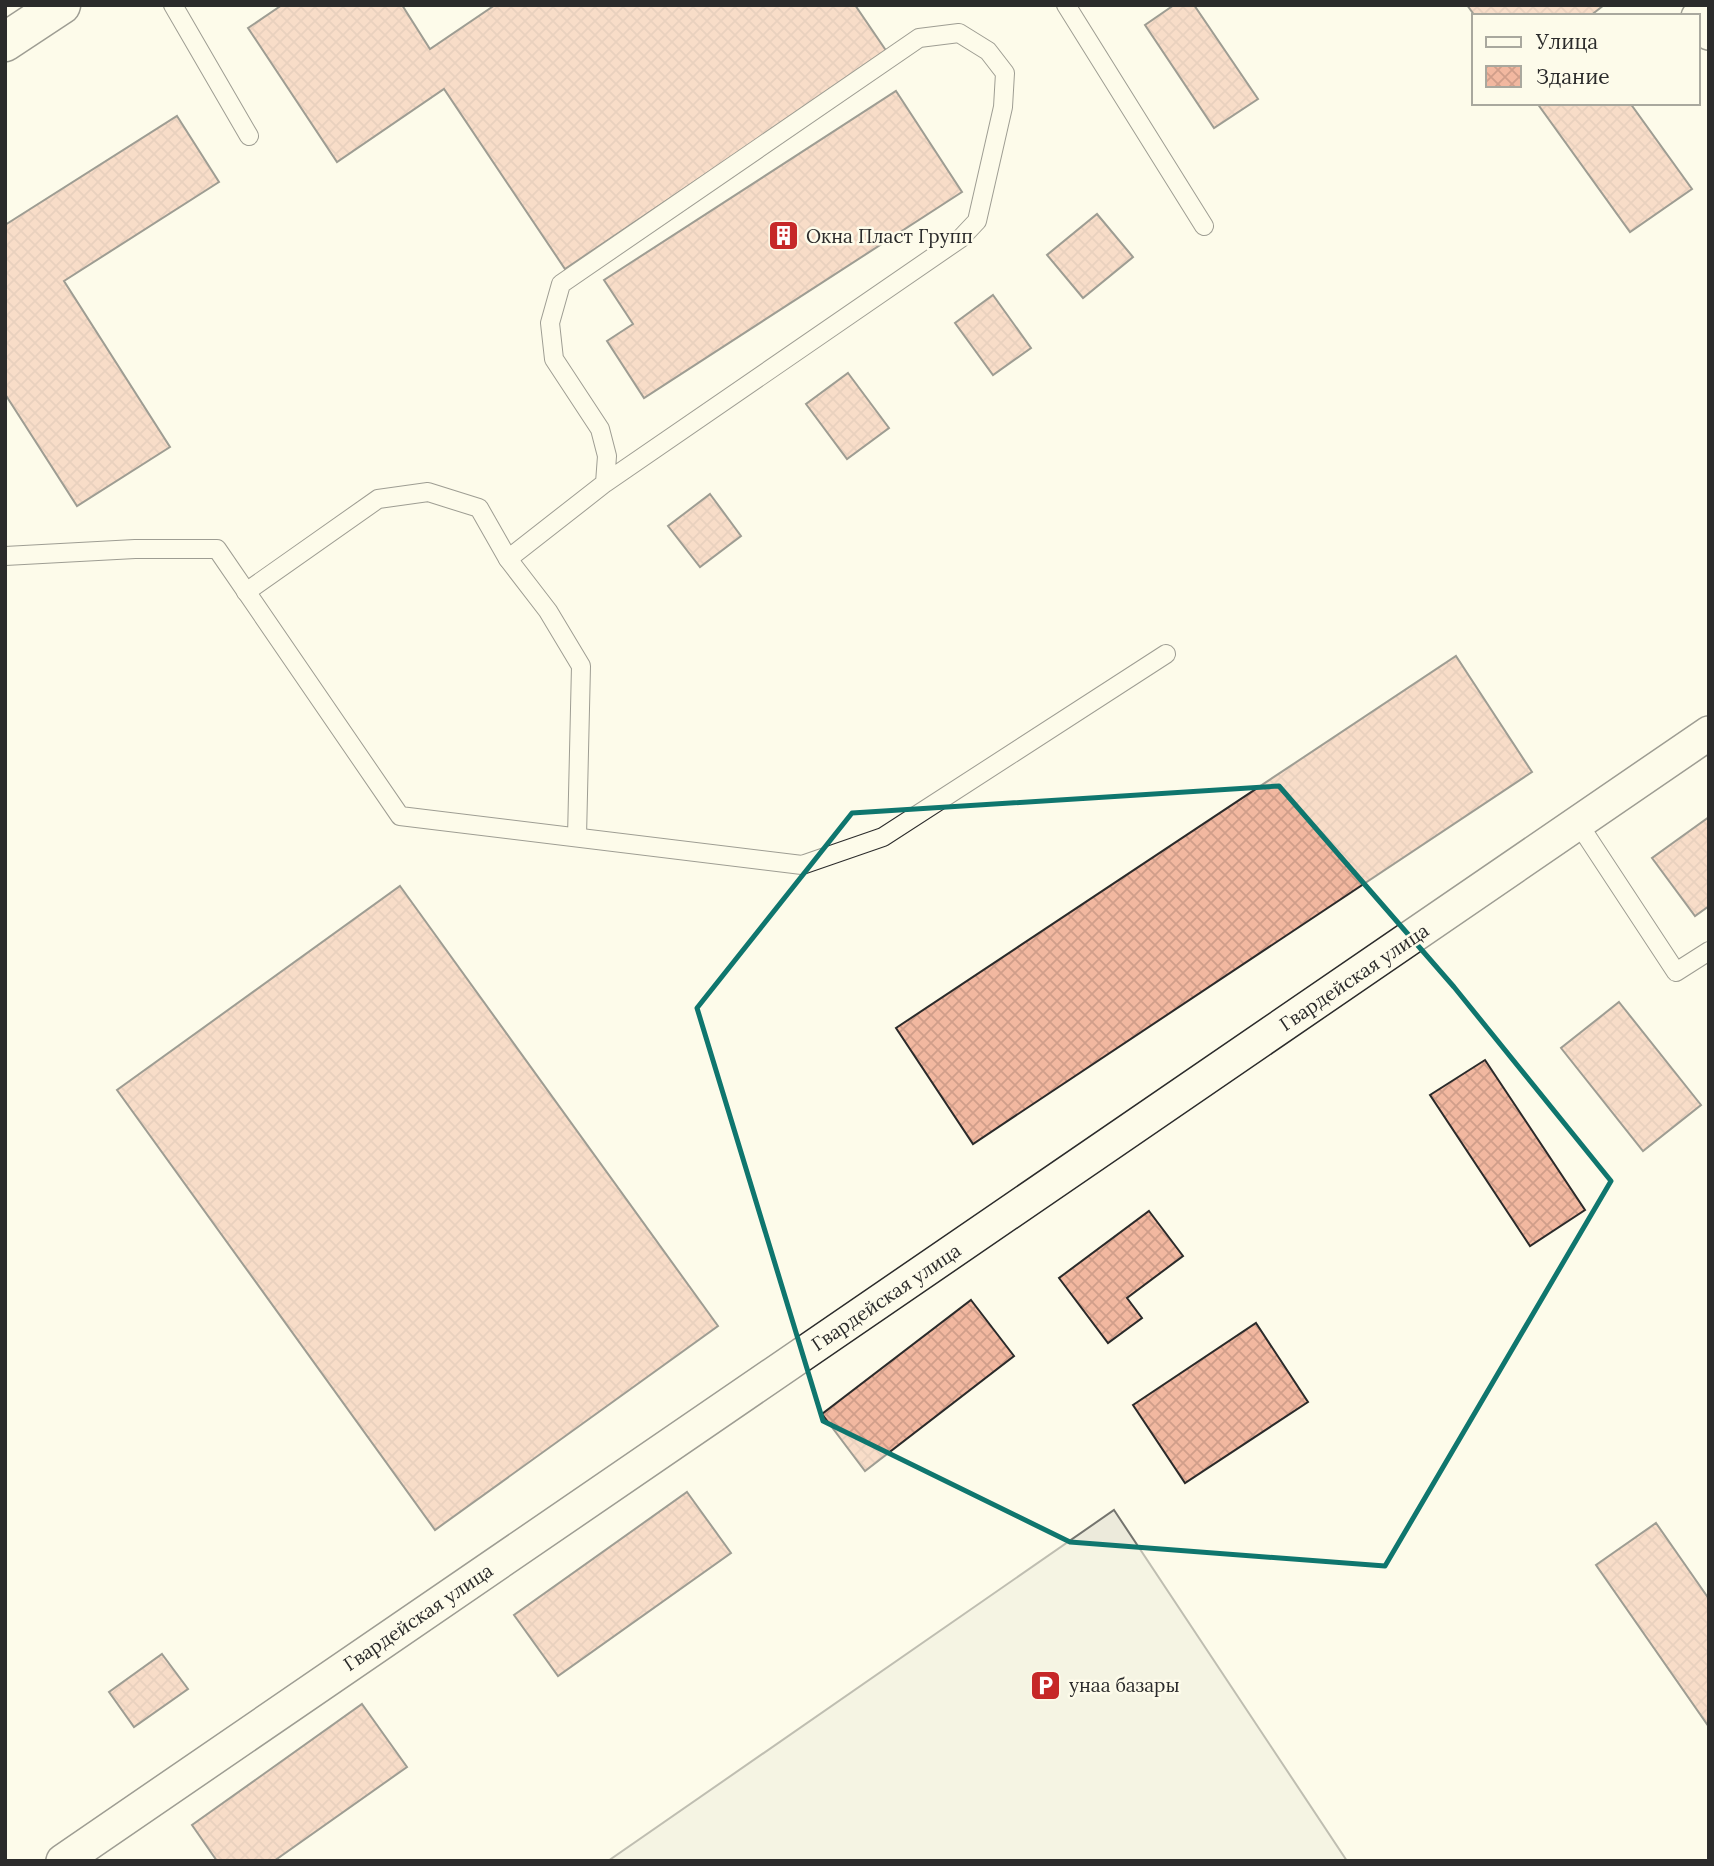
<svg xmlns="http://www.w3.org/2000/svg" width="1714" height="1866" viewBox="0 0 1714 1866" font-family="Lora,serif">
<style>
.parking{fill:#eceadb;stroke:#74746e;stroke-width:2}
.building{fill:url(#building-cross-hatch);stroke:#2b2b2b;stroke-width:2}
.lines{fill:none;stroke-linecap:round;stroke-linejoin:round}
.service-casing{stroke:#2b2b2b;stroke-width:20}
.minor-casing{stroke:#2b2b2b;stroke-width:36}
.primary-casing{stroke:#2b2b2b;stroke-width:41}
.service{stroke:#fdfbea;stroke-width:18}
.minor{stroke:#fdfbea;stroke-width:33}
.primary{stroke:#fdfbea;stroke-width:38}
.marked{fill:none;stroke:#0f766e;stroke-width:5;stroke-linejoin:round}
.labels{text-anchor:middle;stroke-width:5;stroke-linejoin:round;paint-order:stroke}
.poi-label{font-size:19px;fill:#2b2b2b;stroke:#fdfbea;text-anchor:start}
.street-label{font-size:19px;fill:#2b2b2b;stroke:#fdfbea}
</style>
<defs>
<pattern id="building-cross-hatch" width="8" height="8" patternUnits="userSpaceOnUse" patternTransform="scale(1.75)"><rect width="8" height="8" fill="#f2b8a0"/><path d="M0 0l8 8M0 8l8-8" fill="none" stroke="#d09e8a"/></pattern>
</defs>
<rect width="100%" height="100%" fill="#fdfbea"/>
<path class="parking" d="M1114,1510L1347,1861H608Z"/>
<g class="building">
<path d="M282,5H402L430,49L495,5H855L887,52L565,269L444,89L337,162L248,28Z"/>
<path d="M1174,5H1194L1258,99L1214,128L1145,25Z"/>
<path d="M1467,5H1604L1590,16H1475Z"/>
<path d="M896,91L962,192L644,398L607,341L633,324L604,280Z"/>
<path d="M1537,103H1630L1692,189L1630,232Z"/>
<path d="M177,116L219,182L64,281L170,447L77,506L5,394V225Z"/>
<path d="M1097,214L1133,257L1083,298L1047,255Z"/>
<path d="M993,295L1031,348L993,375L955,323Z"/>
<path d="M848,373L889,428L847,459L806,404Z"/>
<path d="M710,494L741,536L700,567L668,526Z"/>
<path d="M1456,656L1532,772L973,1144L896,1028Z"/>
<path d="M1709,817V906L1695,916L1652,858Z"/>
<path d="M400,886L718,1326L435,1530L117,1090Z"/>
<path d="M1619,1002L1701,1105L1643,1151L1561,1048Z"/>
<path d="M1485,1060L1585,1210L1530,1246L1430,1095Z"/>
<path d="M1149,1211L1183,1256L1127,1298L1142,1318L1108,1343L1059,1278Z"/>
<path d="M971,1300L1014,1356L865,1471L822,1414Z"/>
<path d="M1256,1323L1308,1402L1185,1483L1133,1405Z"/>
<path d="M687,1492L731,1553L558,1676L514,1615Z"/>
<path d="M1656,1523L1709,1599V1727L1596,1565Z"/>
<path d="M162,1654L188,1689L134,1727L109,1692Z"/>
<path d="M362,1704L407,1767L274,1861H217L192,1825Z"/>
</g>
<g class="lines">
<defs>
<g id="service">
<path d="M173,5L249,136"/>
<path d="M1066,5L1204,226"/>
<path d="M5,556L135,549H217L400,816L802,865L883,837L1166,654"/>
<path d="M508,559L548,611L581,666L577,837"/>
<path d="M246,592L378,499L428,492L479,508L508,559L605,483L607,456L600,429L554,359L550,323L561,284L919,38L959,33L988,51L1005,73L1003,107L977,221L961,238L605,483"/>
<path d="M1578,823L1676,972L1709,951"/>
</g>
<g id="minor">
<path d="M1698,17L1709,33"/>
<path d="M63,1861L1709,733"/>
</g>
<path id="primary" d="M5,42L61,5"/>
</defs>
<use href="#service" class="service-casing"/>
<use href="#minor" class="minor-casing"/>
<use href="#primary" class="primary-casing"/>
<use href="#service" class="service"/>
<use href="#minor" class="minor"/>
<use href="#primary" class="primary"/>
</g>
<path d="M0 0H1714V1866H0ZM1279,786L1454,987L1611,1181L1385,1566L1070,1542L823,1421L697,1008L852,813Z" fill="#fdfbea" fill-opacity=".55" fill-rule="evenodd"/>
<path class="marked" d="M1279,786L1454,987L1611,1181L1385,1566L1070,1542L823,1421L697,1008L852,813Z"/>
<defs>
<symbol id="building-square" viewBox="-11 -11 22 22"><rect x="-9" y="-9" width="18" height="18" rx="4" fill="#c62828" stroke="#fdfbea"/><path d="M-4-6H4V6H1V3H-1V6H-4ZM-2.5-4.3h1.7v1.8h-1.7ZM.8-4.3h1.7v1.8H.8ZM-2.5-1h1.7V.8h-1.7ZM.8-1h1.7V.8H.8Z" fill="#fff"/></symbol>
<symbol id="parking-square" viewBox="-11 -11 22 22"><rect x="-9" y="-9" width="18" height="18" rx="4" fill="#c62828" stroke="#fdfbea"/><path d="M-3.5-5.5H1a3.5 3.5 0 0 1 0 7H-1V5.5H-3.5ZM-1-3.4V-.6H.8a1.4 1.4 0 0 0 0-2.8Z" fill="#fff"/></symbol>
</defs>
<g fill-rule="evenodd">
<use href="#building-square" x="766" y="218" width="35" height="35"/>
<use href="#parking-square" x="1028" y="1668" width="35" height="35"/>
</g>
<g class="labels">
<g class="poi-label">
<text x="806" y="243">Окна Пласт Групп</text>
<text x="1069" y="1692">унаа базары</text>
</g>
<g class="street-label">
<text transform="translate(1354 977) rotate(-34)" y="7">Гвардейская улица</text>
<text transform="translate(886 1297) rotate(-34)" y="7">Гвардейская улица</text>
<text transform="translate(418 1617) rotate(-34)" y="7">Гвардейская улица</text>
</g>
</g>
<rect width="1714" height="1866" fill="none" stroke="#2b2b2b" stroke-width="14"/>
<rect x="1472" y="14" width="228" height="91" fill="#fdfbea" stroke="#a9a89e" stroke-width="2"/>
<rect x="1486" y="37" width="35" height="10" fill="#fdfbea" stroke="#a9a89e" stroke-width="2"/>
<text x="1536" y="49" font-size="21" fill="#2b2b2b">Улица</text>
<rect x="1486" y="66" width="35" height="21" fill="url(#building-cross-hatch)" stroke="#a9a89e" stroke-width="2"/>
<text x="1536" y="84" font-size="21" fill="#2b2b2b">Здание</text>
</svg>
